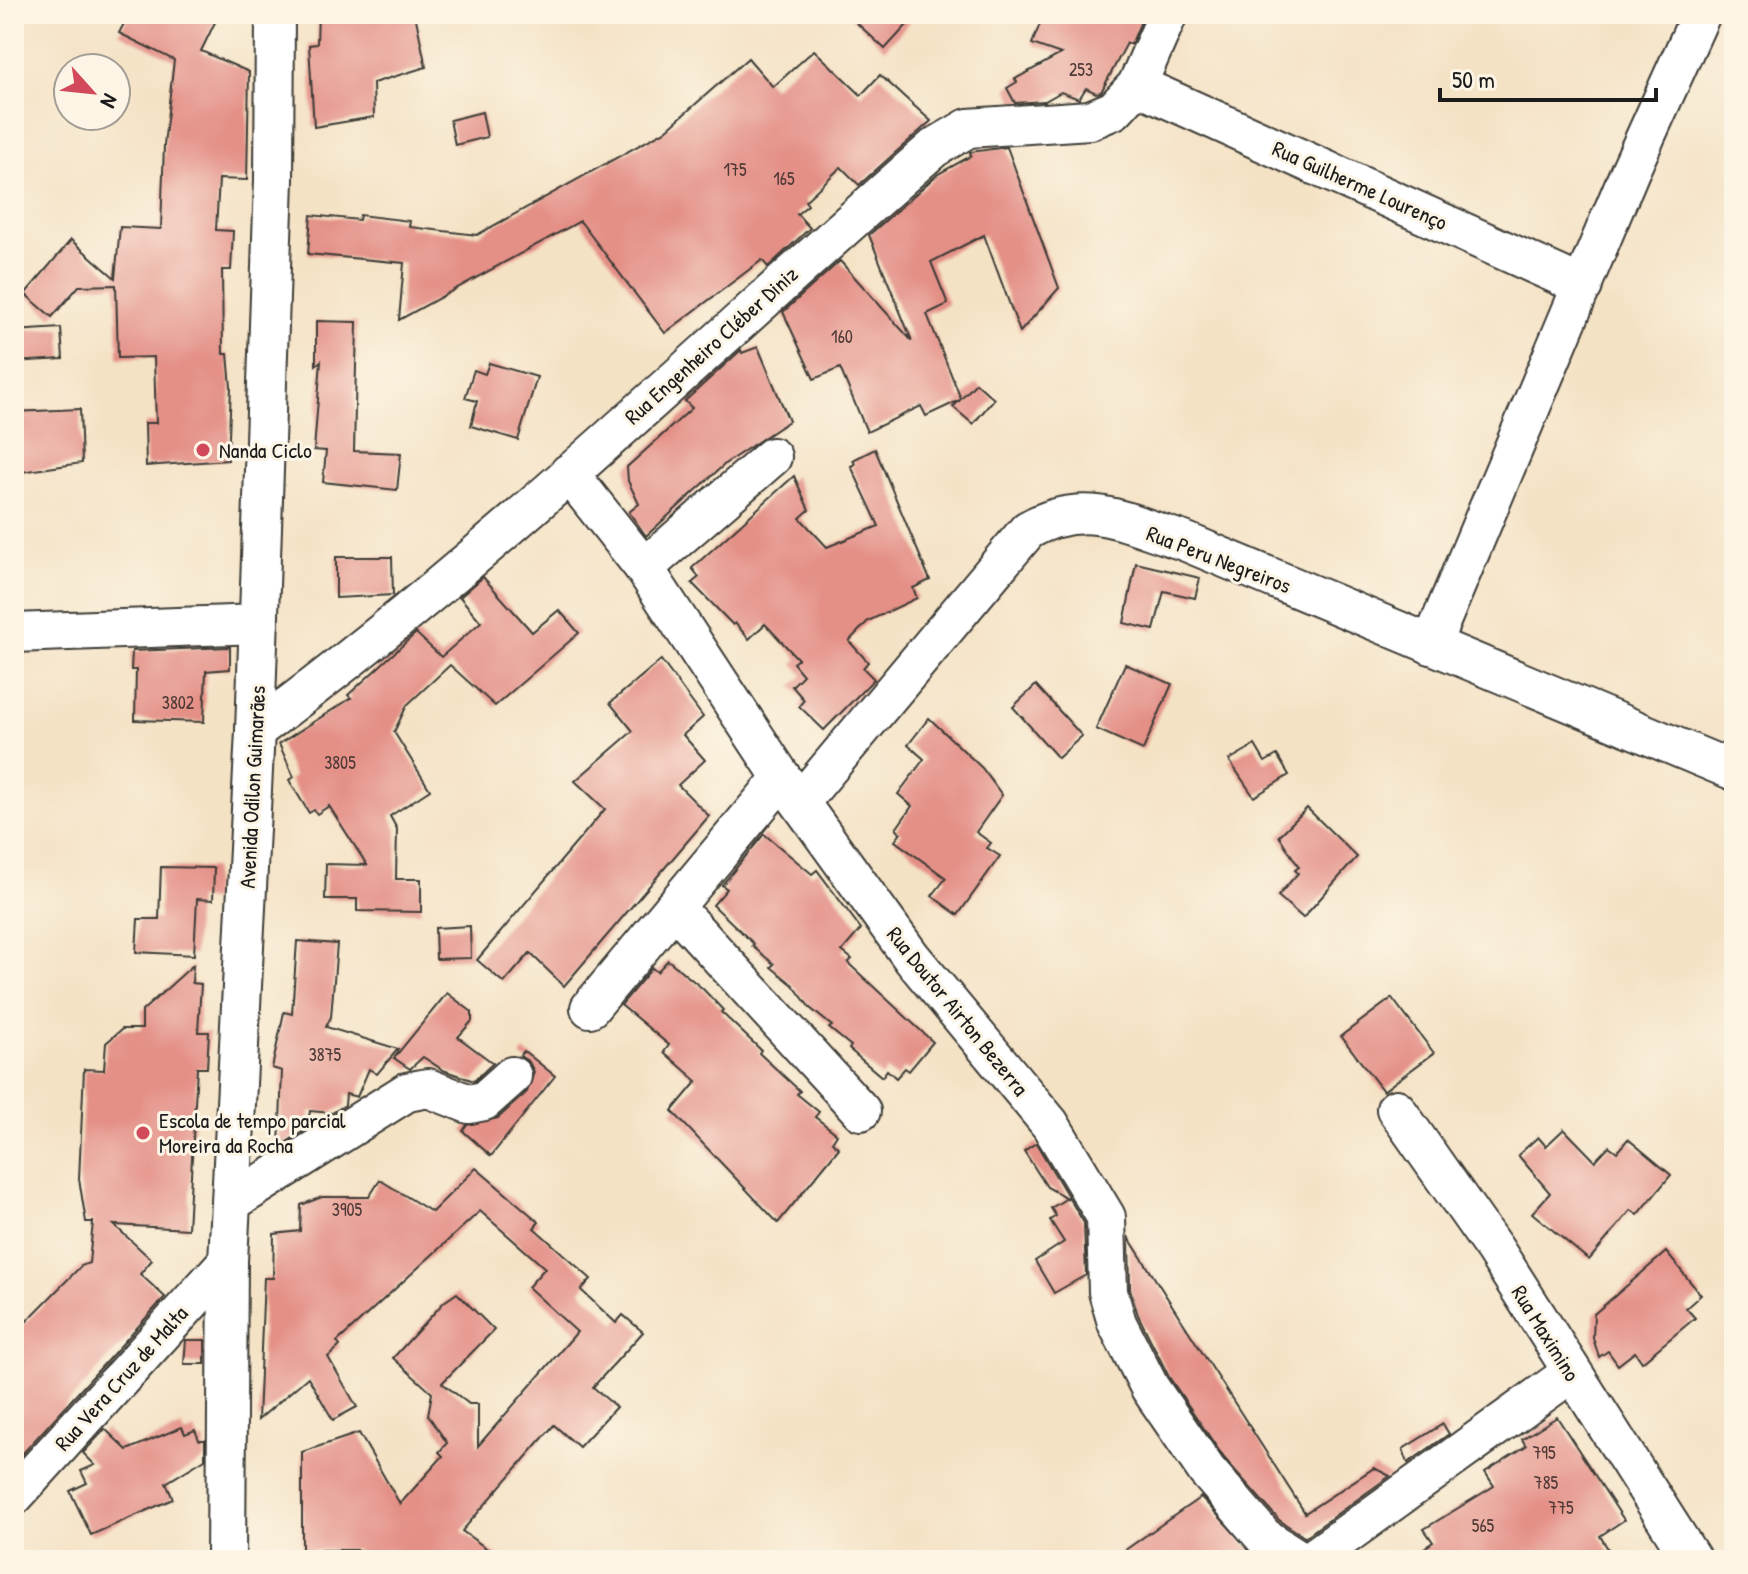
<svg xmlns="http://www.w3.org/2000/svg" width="1748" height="1574" viewBox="0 0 1748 1574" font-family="'Patrick Hand',sans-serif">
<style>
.building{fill:#e49087}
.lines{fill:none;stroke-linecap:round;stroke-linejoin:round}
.minor-casing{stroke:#3c3a35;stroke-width:42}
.minor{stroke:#fff;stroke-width:38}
.poi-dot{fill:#d1495b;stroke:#fcf5e5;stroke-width:3}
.labels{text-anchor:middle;stroke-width:6;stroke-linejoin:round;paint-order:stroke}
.number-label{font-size:18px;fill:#4e3937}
.street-label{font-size:22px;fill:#1c1c1c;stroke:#fcf5e5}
.poi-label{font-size:22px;fill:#1c1c1c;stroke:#fcf5e5;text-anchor:start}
</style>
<rect width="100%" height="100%" fill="#fcf5e5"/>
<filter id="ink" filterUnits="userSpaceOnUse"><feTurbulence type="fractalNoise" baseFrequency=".0125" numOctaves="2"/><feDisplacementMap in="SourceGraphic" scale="16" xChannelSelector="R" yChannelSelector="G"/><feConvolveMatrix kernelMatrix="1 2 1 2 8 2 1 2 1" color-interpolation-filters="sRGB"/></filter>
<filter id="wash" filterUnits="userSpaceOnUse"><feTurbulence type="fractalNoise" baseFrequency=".006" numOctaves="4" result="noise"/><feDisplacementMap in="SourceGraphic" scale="32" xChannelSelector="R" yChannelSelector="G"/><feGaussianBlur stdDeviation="1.8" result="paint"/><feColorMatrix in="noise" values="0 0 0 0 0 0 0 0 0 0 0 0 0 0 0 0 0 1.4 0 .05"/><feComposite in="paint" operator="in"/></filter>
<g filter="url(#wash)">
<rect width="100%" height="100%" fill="#f4e2c5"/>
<g id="blocks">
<g class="building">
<path d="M129,14H219L201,51L249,72L247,180L219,179L216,230L233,231L231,270H222L223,354H228L231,387L228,460L146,466L145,423H156L154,357L118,358L116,285L79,286L52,317L25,294L71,240L115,278L120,227L161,229L164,145L174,60L119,33Z"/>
<path d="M318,14H415L426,67L373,83L374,117L314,127L309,45L317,44Z"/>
<path d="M847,14H917L885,49Z"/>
<path d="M1044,14H1144L1131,45L1127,43L1101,92L1096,93L1086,88L1079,99L1061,92L1045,101L1015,103L1007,88L1017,82L1015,79L1061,54L1032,44Z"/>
<path d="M814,50L861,95L880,75L931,121L859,185L841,167L805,201L808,205L797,214L810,228L768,267L762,260L665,333L580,221L399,320L404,263L308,254L311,215L359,220L360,215L410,221L409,227L477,235L665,131L748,58L773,87Z"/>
<path d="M482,112L487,137L455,145L450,120Z"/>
<path d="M1007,147L1059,288L1020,332L984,235L931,262L948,304L927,314L961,399L976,383L994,399L973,424L953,407L960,400L926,416L921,406L867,432L840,368L814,379L783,312L840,261L912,341L869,235L938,174L971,156L970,152Z"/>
<path d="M316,321L357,322L354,451L401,453L397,490L323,482L326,451L314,450L321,361L316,365Z"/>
<path d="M61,328L63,359L14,362V331Z"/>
<path d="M758,347L789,421L726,463L646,536L629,512L639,504L628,481L627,467L692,408L685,401L741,350L742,353Z"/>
<path d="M489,363L537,377L518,440L471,426L477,401L465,398L474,370L485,374Z"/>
<path d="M80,409L82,463L14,473V412Z"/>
<path d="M875,449L930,580L913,588L917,598L868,621L849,641L868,662L863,668L874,679L824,730L799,706L804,700L792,686L803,675L793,663L798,659L765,624L749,639L735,623L733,625L692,583L699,577L692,568L794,476L809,510L800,518L827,547L879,526L851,466L855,464L853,460Z"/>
<path d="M336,557H392L393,595L336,598Z"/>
<path d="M1136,563L1200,578L1195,598L1164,591L1154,630L1124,623Z"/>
<path d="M483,577L532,632L559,610L579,633L495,706L450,665L407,705L394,732L430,790L390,816L397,829L396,879H421V912L357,911V899H325L326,864L367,865L329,806L317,814L314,810L309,813L289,780L294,777L279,744L351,698L348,695L416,633L441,657L481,622L460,597Z"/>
<path d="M230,647V669L206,671L204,722L135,720L136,670H131L132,651Z"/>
<path d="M661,660L703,717L683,735L705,760L678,785L709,816L564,986L530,953L504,983L477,960L605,809L575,781L633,731L610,703Z"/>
<path d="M1125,664L1172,684L1143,750L1096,729Z"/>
<path d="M1036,685L1082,736L1058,758L1013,707Z"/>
<path d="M929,718L982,768L1002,795L976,832L991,843L987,848L1000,856L958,915L932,896L946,878L895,841L901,833L896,829L912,806L898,794L924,759L908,745Z"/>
<path d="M1255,745L1265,762L1277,755L1289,775L1254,797L1229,760Z"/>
<path d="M1307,808L1357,857L1303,918L1278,896L1298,873L1295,870L1299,867L1279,836Z"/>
<path d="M764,834L812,874L817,870L861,929L842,951L852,959L848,963L933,1042L909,1071L905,1068L896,1078L887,1070L882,1077L849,1049L851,1046L829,1028L832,1026L810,1008L793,985L771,967L774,964L752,946L754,944L713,905L727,889L722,885Z"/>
<path d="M161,867L214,868L213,900L197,899L194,955L136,952L138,919H159Z"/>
<path d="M470,926L471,958L436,959L435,928Z"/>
<path d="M297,941L337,944L331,1017L326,1027L398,1049L377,1074L369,1069L357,1097L346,1094L345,1105L332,1113L310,1111L307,1129L279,1147L282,1071L272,1068L284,1012L292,1014Z"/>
<path d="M668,960L703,989L723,1010L721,1012L761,1050L759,1053L800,1091L797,1094L819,1112L815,1117L837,1134L832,1142L839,1148L778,1223L672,1111L697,1081L664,1052L669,1045L621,1005L652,968L657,972Z"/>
<path d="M193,965L192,983L201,984L198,1032H209L207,1068H197L188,1229L114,1225L152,1260L140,1274L165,1297L14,1463V1334L81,1266L89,1263L93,1222H86L79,1179L84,1069L104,1070L106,1043L122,1029H142V1011Z"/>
<path d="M447,993L472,1012V1021L458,1037L493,1063L474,1081L443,1070L423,1057L410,1069L394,1058Z"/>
<path d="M1392,998L1434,1053L1383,1091L1341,1036Z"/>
<path d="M524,1051L555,1076L491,1156L463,1131L467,1125L498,1118L527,1092L534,1072L529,1062L520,1056Z"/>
<path d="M1564,1129L1595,1161L1609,1146L1617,1152L1628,1139L1671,1175L1638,1215L1631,1210L1589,1260L1532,1213L1550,1193L1518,1155L1538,1137L1546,1146Z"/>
<path d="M1036,1143L1084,1223L1086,1275L1054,1293L1035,1261L1064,1242L1050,1220L1056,1216L1051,1208L1067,1198L1047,1187L1024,1151Z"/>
<path d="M476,1168L539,1222L534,1228L591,1279L581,1290L616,1323L623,1315L643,1332L593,1387L616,1407L579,1447L554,1425L462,1531L503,1560H349L358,1550H302V1452L359,1433L400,1504L443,1456L439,1452L447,1443L428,1415L432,1393L393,1358L444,1302L457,1293L494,1330L442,1383L469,1404H478V1446L577,1332L528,1287L545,1268L480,1211L337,1342L340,1346L328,1357L357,1407L333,1420L308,1377L258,1420L264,1278H273L274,1234L300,1231L301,1205L322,1197H369L380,1180L432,1212Z"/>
<path d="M1129,1238L1305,1513L1374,1468L1390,1476L1305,1537L1279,1520L1224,1458L1169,1377L1138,1315L1130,1289Z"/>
<path d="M1666,1252L1701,1295L1686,1308L1695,1318L1642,1362L1635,1352L1618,1365L1608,1351L1599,1357L1593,1338L1594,1314Z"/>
<path d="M186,1340H205V1364H184Z"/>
<path d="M1557,1417L1624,1520L1600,1536L1615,1560H1407L1433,1542L1424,1529L1494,1486L1485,1472L1526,1446L1522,1439Z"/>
<path d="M1443,1424L1449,1434L1408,1463L1403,1449Z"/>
<path d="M182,1427L185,1434L195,1430L199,1440H205V1459L166,1483L173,1499L91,1535L70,1491L87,1483L81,1471L95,1465L83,1453L105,1429L127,1450Z"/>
<path d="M1201,1497L1259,1560H1111L1165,1522Z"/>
</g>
</g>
</g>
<g filter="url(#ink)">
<use href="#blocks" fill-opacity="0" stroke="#3c3a35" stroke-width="2"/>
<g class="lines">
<defs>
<g id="minor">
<path d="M1137,85L1583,286"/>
<path d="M569,473L644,568L782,778L912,958L1050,1124L1106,1217L1108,1292L1117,1323L1150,1388L1207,1471L1264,1537L1300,1560"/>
<path d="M644,568L772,457"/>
<path d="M14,633L259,624"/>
<path d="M1431,645L1630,171L1701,14"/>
<path d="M255,731C494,555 711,343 934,148L968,128L1090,120L1114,110L1137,85L1168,14"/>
<path d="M801,801L1028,530C1086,497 1125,523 1184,541L1734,771"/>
<path d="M674,907L861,1111"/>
<path d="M590,1008L782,778"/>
<path d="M1396,1109L1495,1250L1692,1560"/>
<path d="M232,1202L407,1092L428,1088L469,1104L484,1101L512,1076"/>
<path d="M14,1496L228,1261"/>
<path d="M226,1560L228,1261L255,731L274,180L275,14"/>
<path d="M1311,1560L1571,1373"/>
</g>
</defs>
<use href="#minor" class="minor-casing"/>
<use href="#minor" class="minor"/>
</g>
</g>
<g class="poi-dot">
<circle cx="203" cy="450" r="8"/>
<circle cx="143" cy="1133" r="8"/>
</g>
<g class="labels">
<g class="number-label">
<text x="1081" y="76">253</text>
<text x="735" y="176">175</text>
<text x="784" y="185">165</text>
<text x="842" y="343">160</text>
<text x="178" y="709">3802</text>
<text x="340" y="769">3805</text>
<text x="325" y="1061">3875</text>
<text x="347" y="1216">3905</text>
<text x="1544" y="1459">795</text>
<text x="1546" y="1489">785</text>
<text x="1561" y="1514">775</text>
<text x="1483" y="1532">565</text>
</g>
<g class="street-label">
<text transform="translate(1360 185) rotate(24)" y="8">Rua Guilherme Lourenço</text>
<text transform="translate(711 345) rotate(-42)" y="8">Rua Engenheiro Cléber Diniz</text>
<text transform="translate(1219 559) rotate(21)" y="8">Rua Peru Negreiros</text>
<text transform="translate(252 787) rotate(-87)" y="8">Avenida Odilon Guimarães</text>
<text transform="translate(958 1011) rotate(51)" y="8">Rua Doutor Airton Bezerra</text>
<text transform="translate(1546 1333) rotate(58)" y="8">Rua Maximino</text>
<text transform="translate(121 1378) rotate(-48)" y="8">Rua Vera Cruz de Malta</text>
</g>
<g class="poi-label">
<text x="219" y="458">Nanda Ciclo</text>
<text x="159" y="1128">Escola de tempo parcial<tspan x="159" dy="25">Moreira da Rocha</tspan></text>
</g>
</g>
<rect width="1748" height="1574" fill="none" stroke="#fcf5e5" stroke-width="48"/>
<g transform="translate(92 92) rotate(117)"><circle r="38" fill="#fcf5e5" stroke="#a29e95" stroke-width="2"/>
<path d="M0-6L14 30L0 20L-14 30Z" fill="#d1495b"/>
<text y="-12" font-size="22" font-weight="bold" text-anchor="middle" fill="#1c1c1c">N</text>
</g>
<path d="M1440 88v12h216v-12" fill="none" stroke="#1c1c1c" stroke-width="4"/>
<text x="1452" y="88" font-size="24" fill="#1c1c1c" stroke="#fcf5e5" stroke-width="6" paint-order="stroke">50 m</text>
</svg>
